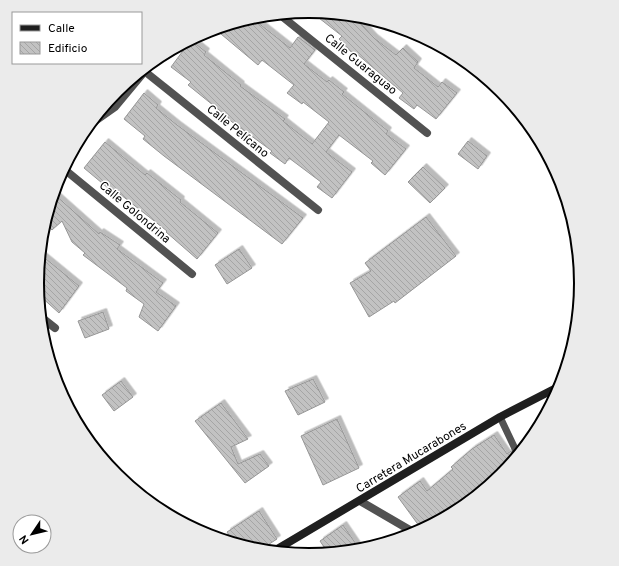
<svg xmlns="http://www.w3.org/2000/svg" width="619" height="566" viewBox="0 0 619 566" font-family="Overpass,sans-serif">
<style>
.building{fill:url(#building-back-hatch);stroke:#969696;filter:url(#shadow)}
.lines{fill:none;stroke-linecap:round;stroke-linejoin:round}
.lane{stroke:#525252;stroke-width:7}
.street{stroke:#525252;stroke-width:8}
.secondary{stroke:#1f1f1f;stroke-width:8}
.labels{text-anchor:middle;stroke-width:3;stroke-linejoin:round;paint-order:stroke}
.street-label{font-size:12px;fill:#000;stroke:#fff}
.rim{fill:none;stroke:#000;stroke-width:2}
</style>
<defs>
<pattern id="building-back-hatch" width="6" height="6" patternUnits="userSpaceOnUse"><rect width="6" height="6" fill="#c2c2c2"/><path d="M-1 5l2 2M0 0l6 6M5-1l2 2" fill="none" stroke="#a5a5a5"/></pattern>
<filter id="shadow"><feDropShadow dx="3.5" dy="-3.5" stdDeviation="0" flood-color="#0004"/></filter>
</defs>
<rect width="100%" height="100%" fill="#fff"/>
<g class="building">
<path d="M310,11L353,15L374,38L396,55L403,48L418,62L414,68L438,87L442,82L457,93L436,119L417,105L414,109L399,98L403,93L357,54L355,56L339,39L342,36Z"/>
<path d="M252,18L290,48L298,37L315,50L304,64L327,82L329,80L344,92L342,94L388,131L386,134L406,149L385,175L371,163L373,161L339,135L326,152L352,172L332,198L317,187L321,182L289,158L285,164L270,153L272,151L228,119L229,118L188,85L191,82L171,67L191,40L206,52L204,55L241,85L240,86L285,119L283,121L312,144L329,122L303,102L302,104L287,93L294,85L262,60L258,65L215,29Z"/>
<path d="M144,93L158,105L156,108L177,125L303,218L282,244L164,156L143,139L145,136L124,119Z"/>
<path d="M468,141L487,156L478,169L458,154Z"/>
<path d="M105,142L145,175L147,173L181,200L180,202L218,233L197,259L166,232L167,231L116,191L114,193L84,168Z"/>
<path d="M423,167L445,188L430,203L408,182Z"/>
<path d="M54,194L99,234L100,232L120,245L117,249L163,283L156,292L176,306L158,331L139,317L144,304L126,291L127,288L83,255L85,253L72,242L62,221L52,230L45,223Z"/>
<path d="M426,217L456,256L395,303L394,301L369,317L350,283L371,271L365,263Z"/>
<path d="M239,249L252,268L227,284L215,265Z"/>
<path d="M40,254L79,286L59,313L39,295L38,283Z"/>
<path d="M103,312L109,329L85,338L78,321Z"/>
<path d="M313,379L325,402L298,415L285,391Z"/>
<path d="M121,381L133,397L114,411L102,395Z"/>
<path d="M221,403L248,439L231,447L238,464L260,454L269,466L245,483L195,421Z"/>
<path d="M337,419L359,468L323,485L301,436Z"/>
<path d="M494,435L507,454L511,451L515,459L502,475L460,509L422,530L398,497L420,481L427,491L453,469L451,467L472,449Z"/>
<path d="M259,511L277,539L260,550L234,543L227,532Z"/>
<path d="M343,525L360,550L328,553L320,541Z"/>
</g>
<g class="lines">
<path class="lane" d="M500,417L518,455"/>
<g class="street">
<path d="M279,14L427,133"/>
<path d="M143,70L318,210"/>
<path d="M88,126L115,107L155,59"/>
<path d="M64,169L192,274"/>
<path d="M41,317L55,328"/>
<path d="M360,501L415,533"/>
</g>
<path class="secondary" d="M274,551L500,417L562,385"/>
</g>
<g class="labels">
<g class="street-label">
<text transform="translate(361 64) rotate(39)" y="4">Calle Guaraguao</text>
<text transform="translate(238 131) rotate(39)" y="4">Calle Pelícano</text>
<text transform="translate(135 212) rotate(40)" y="4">Calle Golondrina</text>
<text transform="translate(411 457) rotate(-31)" y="4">Carretera Mucarabones</text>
</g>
</g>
<path d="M0 0H619V566H0ZM44 283a265 265 0 1 1 530 0a265 265 0 1 1-530 0Z" fill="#ebebeb" fill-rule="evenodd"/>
<path class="rim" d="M44 283a265 265 0 1 1 530 0a265 265 0 1 1-530 0Z"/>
<rect x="12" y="12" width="130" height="52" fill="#ffffff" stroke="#999999"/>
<rect x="20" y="25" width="20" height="6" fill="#1f1f1f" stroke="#999999"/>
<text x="48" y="32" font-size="12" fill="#000000">Calle</text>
<rect x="20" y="42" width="20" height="12" fill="url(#building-back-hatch)" stroke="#999999"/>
<text x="48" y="52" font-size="12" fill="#000000">Edificio</text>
<g transform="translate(32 534) rotate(235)"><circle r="19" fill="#ffffff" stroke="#999999"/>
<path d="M0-3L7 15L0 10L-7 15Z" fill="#000000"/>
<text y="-6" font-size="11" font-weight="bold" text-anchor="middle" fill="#000000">N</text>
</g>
</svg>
